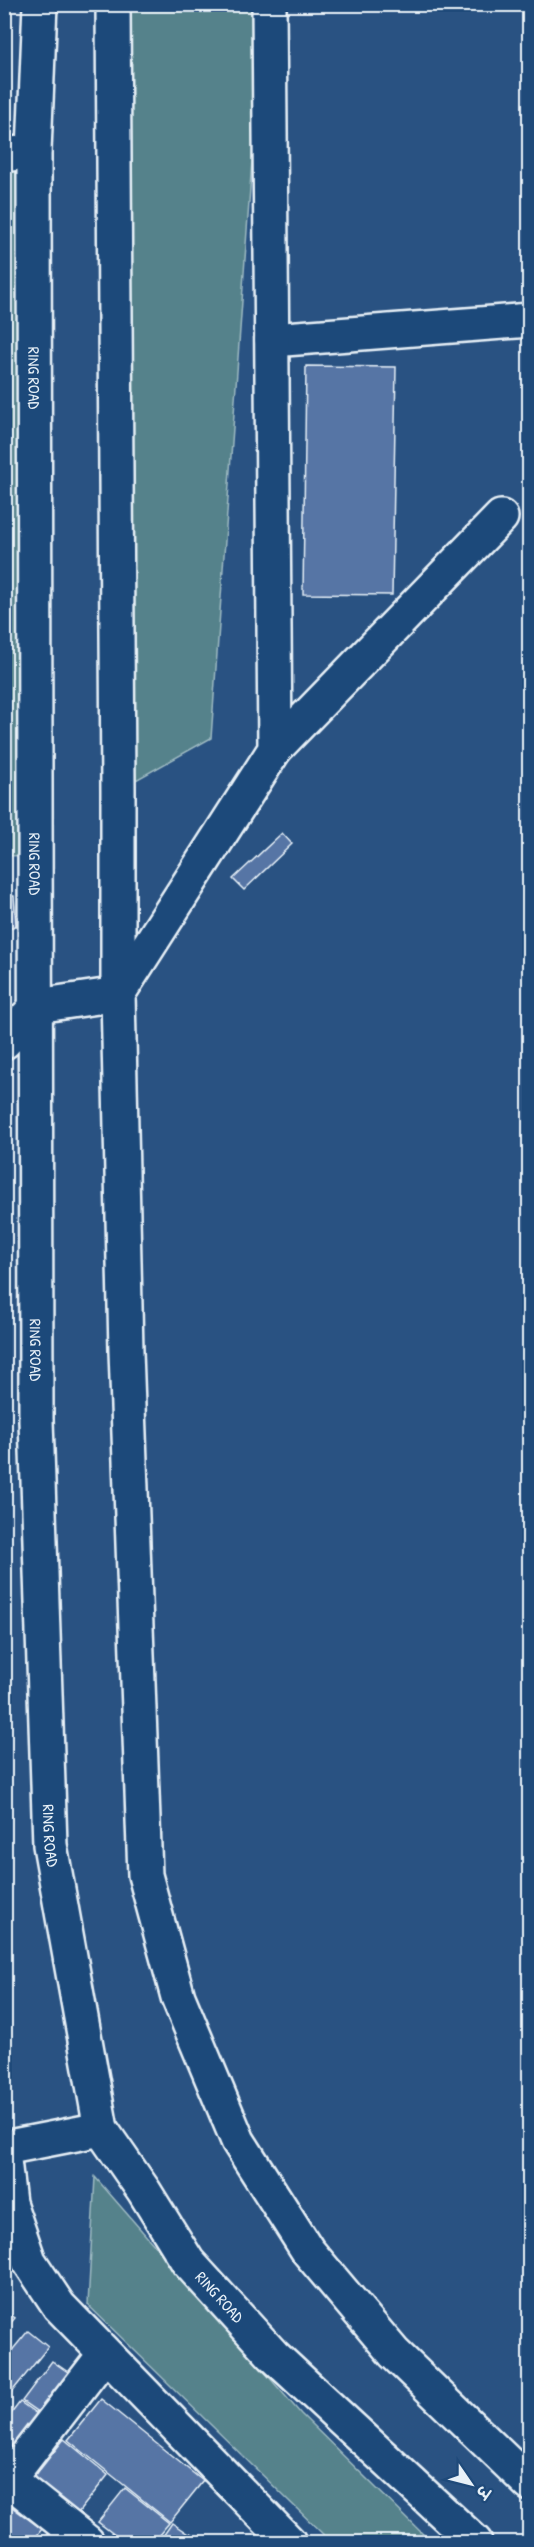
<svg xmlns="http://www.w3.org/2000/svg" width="534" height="2547" viewBox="0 0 534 2547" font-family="'Patrick Hand','Playpen Sans Deva',sans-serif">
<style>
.green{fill:#55828b;stroke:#9ebac2;stroke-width:1.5}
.building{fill:#5675a5;stroke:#e8f1f8;stroke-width:1.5}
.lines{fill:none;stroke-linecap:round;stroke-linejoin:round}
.minor-casing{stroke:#e8f1f8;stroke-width:38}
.major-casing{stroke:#e8f1f8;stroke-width:38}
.minor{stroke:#1f4a7a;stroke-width:33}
.major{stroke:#1f4a7a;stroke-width:33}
.labels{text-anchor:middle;stroke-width:6;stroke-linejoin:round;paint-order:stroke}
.street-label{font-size:16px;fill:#e8f1f8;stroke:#1f4a7a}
</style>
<rect width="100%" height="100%" fill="#295282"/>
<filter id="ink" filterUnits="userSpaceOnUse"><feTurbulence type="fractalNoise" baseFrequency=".0167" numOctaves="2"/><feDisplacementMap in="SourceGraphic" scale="12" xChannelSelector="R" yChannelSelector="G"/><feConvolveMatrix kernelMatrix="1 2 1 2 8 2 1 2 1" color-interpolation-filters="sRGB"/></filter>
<g filter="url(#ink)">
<g class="green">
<path d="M4,5H8L12,112L5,113Z"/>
<path d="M113,5H263L211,738L118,790Z"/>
<path d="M34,151L37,855L5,856L4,155Z"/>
<path d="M95,2177L301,2414L431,2542H331L88,2305Z"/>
</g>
<g class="building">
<path d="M306,366L396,367L392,595L303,594Z"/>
<path d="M282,833L292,844L244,890L233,879Z"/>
<path d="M4,896H14L16,925L4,932Z"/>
<path d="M4,2310L15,2318L4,2331Z"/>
<path d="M28,2331L48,2347L10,2394L4,2390V2360Z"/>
<path d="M52,2361L75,2377L45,2417L22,2401Z"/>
<path d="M101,2399L203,2481L170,2522L68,2440Z"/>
<path d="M20,2402L44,2419L12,2462L4,2456V2423Z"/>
<path d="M64,2439L108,2475L74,2518L30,2482Z"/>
<path d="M125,2488L169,2523L153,2542H124L98,2522Z"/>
<path d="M9,2505L42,2529L32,2542H4V2511Z"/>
<path d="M172,2523L188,2534L182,2542H159Z"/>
<path d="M190,2533L204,2542H184Z"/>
</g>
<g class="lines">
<defs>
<g id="minor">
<path d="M4,155L34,151"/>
<path d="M272,340L530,320"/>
<path d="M275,749L501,517"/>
<path d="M4,1042L37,1006L118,994L275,749L269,4"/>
<path d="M4,2148L101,2129"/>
<path d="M4,2160L9,2203L29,2261L59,2306L289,2542"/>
<path d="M4,2476L87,2542"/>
<path d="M8,2480L105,2354"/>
</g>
<g id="major">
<path id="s1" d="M40,4L34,151L36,1420L50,1845L101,2129L144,2191L188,2262L273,2355L475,2542"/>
<path d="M113,4L118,790V994L126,1351L145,1875L178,1997L238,2141L308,2251L394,2353L530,2484"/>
</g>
</defs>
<use href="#minor" class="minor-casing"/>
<use href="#major" class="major-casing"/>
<use href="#minor" class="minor"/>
<use href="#major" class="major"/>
</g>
</g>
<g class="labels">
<g class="street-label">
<text dy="6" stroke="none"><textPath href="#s1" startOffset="374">RING ROAD</textPath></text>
<text dy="6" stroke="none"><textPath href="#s1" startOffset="860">RING ROAD</textPath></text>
<text dy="6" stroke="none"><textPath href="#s1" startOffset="1346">RING ROAD</textPath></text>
<text dy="6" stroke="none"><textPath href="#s1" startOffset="1832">RING ROAD</textPath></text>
<text dy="6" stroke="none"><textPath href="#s1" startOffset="2336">RING ROAD</textPath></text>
</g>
</g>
<rect width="534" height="2547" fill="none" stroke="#1f4a7a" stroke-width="24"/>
<rect x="12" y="12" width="510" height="2523" fill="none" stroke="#e8f1f8" stroke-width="2" filter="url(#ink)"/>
<g transform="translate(471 2484) rotate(125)" stroke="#1f4a7a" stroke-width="4.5" paint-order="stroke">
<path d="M0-4.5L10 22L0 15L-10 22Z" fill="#e8f1f8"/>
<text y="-9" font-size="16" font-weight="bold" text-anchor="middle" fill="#e8f1f8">उ</text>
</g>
</svg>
